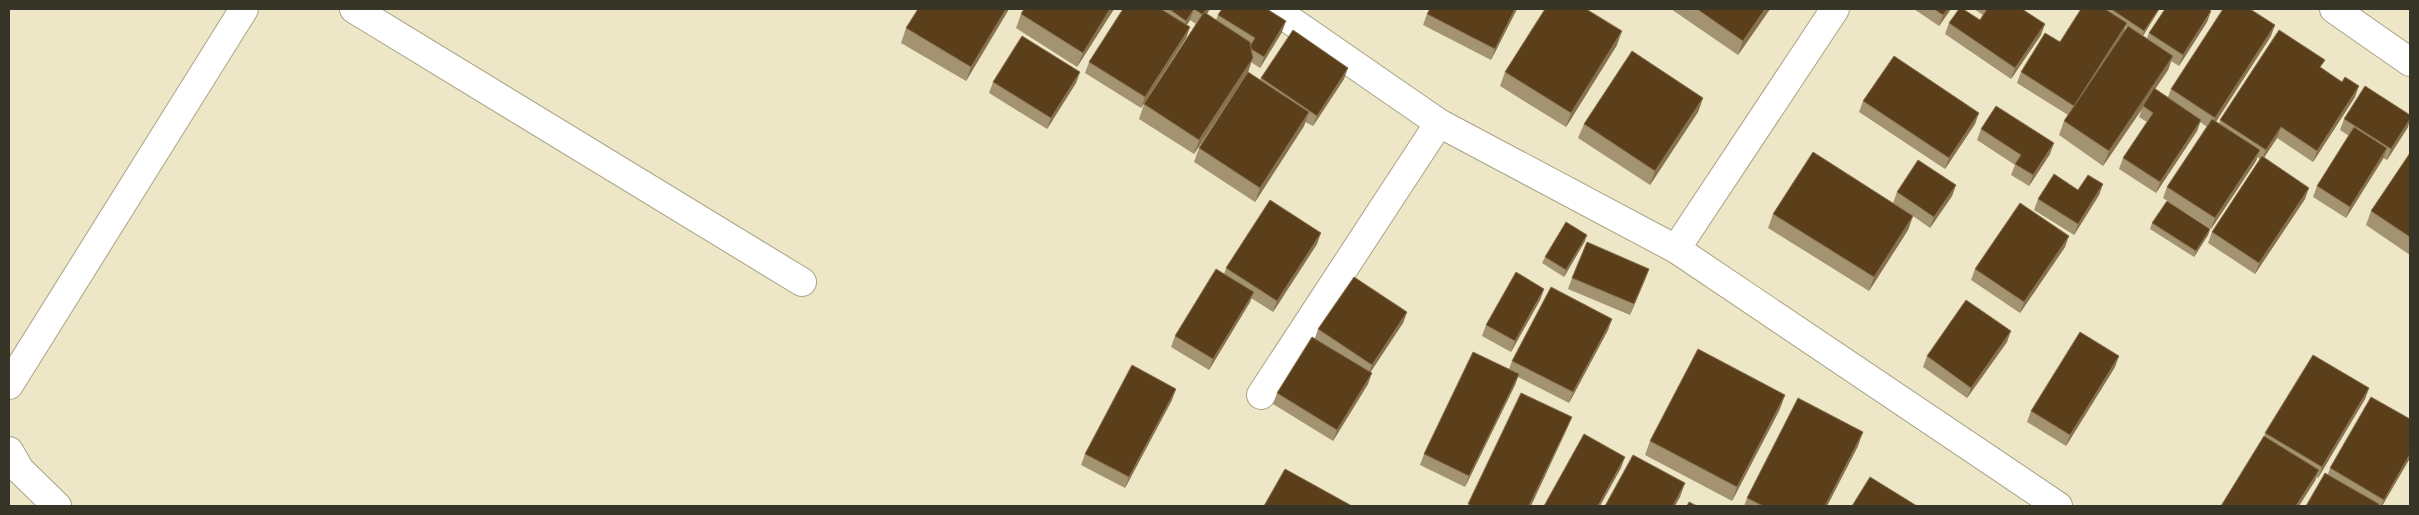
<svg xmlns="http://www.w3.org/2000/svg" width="2419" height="515" viewBox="0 0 2419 515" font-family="'Titillium Web',sans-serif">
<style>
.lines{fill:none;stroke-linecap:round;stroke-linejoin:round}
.minor-casing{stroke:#a9a384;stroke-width:30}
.minor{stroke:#fff;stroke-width:28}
.wall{fill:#a49370;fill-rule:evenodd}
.shaded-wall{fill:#87714e}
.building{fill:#5b3f1a;stroke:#87714e}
</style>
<rect width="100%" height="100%" fill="#ede7c7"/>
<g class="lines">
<defs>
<g id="minor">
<path d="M354,9L802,282"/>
<path d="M1274,9L1439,123L1676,249L2058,506"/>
<path d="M2334,9L2410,62"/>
<path d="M1676,249L1835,9"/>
<path d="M9,385L244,9"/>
<path d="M1261,395L1439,123"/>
<path d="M9,451L20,470L57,506"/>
</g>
</defs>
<use href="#minor" class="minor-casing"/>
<use href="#minor" class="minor"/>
</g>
<g class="wall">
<path d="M1009,9L966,81L901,43L906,28Z"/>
<path d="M1024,9H1114L1077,67L1016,28L1021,14Z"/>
<path d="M1123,9H1210L1207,14L1216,20L1218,15L1282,32L1260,68L1251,62L1248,72L1194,154L1139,119L1144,104L1196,24L1190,20L1187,25L1190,27L1186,38L1141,108L1085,73L1089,62Z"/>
<path d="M1517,9L1491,60L1423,25L1427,14Z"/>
<path d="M1671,9H1770L1738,55Z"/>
<path d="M1914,9H1951L1939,26Z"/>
<path d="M1974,9H2022L2041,35L2011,79L1945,34L1949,23L1980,20L1983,15Z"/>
<path d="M2081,9H2159L2157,13L2143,36L2147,38L2149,33L2211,11L2207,22L2179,66L2171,61L2168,70L2155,89L2168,97L2171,89L2271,36L2216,122L2219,124L2220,120L2322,68L2355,97L2313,162L2277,138L2264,158L2305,199L2255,274L2208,243L2212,232L2260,159L2257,157L2256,161L2211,229L2163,198L2167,187L2207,127L2200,122L2197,131L2156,193L2119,169L2123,158L2147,122L2139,117L2142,109L2103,166L2059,135L2064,121L2068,115L2017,83L2021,72L2060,42ZM2126,26L2127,27L2123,34Z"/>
<path d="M1617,45L1566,127L1500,86L1505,72Z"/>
<path d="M1080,72L1076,83L1047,129L989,93L993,82Z"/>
<path d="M1261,78L1344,79L1313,126L1305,122L1304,126L1255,202L1194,162L1199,148L1260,80Z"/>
<path d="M1703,98L1698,112L1650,185L1578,138L1584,124Z"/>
<path d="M1863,101L1975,124L1945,169L1859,112Z"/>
<path d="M2344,119L2408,127L2387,160L2383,158L2346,218L2313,197L2317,186L2349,136L2340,130Z"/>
<path d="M1981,129L2050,154L2029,186L2011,175L2015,165L1977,140Z"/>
<path d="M2410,153V255L2366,225L2371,211Z"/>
<path d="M2103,184L2099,195L2074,235L2034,210L2038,199Z"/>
<path d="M1956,185L1952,196L1930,228L1913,216L1908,230L1869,291L1768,228L1773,214L1893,203L1897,192Z"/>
<path d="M2152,223L2210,229L2208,235L2194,257L2150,229Z"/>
<path d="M1585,241L1564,277L1542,263L1545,257Z"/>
<path d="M1317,244L1273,312L1251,298L1250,302L1209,370L1171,347L1175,336L1224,274L1226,268Z"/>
<path d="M2065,247L2020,313L1971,280L1975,269Z"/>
<path d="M1649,269L1630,315L1568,289L1572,278Z"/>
<path d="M1544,289L1540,300L1511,352L1482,336L1486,325Z"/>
<path d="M1407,312L1403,323L1370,372L1368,384L1333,441L1273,404L1277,393L1315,338L1318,329Z"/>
<path d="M1612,319L1608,330L1569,403L1518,377L1515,385L1465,487L1420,465L1424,454L1509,369L1512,361Z"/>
<path d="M2007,342L1967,398L1923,367L1927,356Z"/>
<path d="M2115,367L2066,446L2027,422L2031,411Z"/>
<path d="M2369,388L2365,399L2318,478L2316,477L2315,481L2264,438L2265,433Z"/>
<path d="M1172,400L1125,488L1081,465L1085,454Z"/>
<path d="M1780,409L1732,501L1645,455L1650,441Z"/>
<path d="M2410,419V458L2382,506H2306L2328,474L2330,468Z"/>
<path d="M1858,446L1827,506H1744L1747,498Z"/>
</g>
<g class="shaded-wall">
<path d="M1006,9H1009L966,81L971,67Z"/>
<path d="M1110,9H1114L1077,67L1083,53Z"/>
<path d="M1194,9L1190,20L1182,32L1186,21Z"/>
<path d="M1207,9H1210L1199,26L1203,15Z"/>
<path d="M1515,9H1517L1491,60L1495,49Z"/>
<path d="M1765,9H1770L1738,55L1743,41Z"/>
<path d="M1948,9H1951L1939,26L1943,15Z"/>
<path d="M2159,9L2157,13L2142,37L2144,31Z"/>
<path d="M2211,11L2207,22L2179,66L2183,55Z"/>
<path d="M1286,21L1282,32L1260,68L1264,57Z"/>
<path d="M2127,23L2123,34L2075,106Z"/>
<path d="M2045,24L2041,35L2011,79L2015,68Z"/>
<path d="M2275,25L2271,36L2211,129L2215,118Z"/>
<path d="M1190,27L1186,38L1141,108L1145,97Z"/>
<path d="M1622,31L1617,45L1566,127L1571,113Z"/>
<path d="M2173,56L2168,70L2143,107V106L2142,109L2103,166L2109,151Z"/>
<path d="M1253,58L1248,72L1194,154L1199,140Z"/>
<path d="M1348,68L1344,79L1313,126L1317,116Z"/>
<path d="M1080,72L1076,83L1047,129L1051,118Z"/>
<path d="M2359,86L2355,97L2313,162L2317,151Z"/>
<path d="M1703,98L1698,112L1650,185L1655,171Z"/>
<path d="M1309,112L1304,126L1255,202L1260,188Z"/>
<path d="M1979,113L1975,124L1945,169L1949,158Z"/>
<path d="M2410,119L2408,127L2387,160L2391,149Z"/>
<path d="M2201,120L2197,131L2156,193L2160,182Z"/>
<path d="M2281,127L2277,138L2262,160L2266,150Z"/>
<path d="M2054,143L2050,154L2029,186L2033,175Z"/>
<path d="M2387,148L2383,159L2346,218L2350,207Z"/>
<path d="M2260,150L2256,161L2211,229L2215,218Z"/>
<path d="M2103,184L2099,195L2074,235L2078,224Z"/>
<path d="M1956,185L1952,196L1930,228L1934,217Z"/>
<path d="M2309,188L2305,199L2255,274L2259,263Z"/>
<path d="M1913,216L1908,230L1869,291L1874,277Z"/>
<path d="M2210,229L2208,235L2194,257L2196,251Z"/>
<path d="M1321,233L1317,244L1273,312L1277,301Z"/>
<path d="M1587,235L1585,241L1564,277L1566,270Z"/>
<path d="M2069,236L2065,247L2020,313L2024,302Z"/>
<path d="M1649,269L1645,280L1630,315L1634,304Z"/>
<path d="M1544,289L1540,300L1511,352L1515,341Z"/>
<path d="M1254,292L1250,302L1209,370L1213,359Z"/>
<path d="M1407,312L1403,323L1368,376L1372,365Z"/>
<path d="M1612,319L1608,330L1569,403L1573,392Z"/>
<path d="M2011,331L2007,342L1967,398L1971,388Z"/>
<path d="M2119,356L2115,367L2066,446L2070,435Z"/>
<path d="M1372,373L1368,384L1333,441L1337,430Z"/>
<path d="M1519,374L1515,385L1465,487L1469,476Z"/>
<path d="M2369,388L2365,399L2318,478L2322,467Z"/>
<path d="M1176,389L1172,400L1125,488L1129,477Z"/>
<path d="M1785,395L1780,409L1732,501L1737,487Z"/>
<path d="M1572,417L1566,431L1531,506H1529Z"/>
<path d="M1863,432L1858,446L1827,506H1825Z"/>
<path d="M2410,454V458L2382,506H2381L2384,500Z"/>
<path d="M1625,457L1621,468L1600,506H1598Z"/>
<path d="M2319,470L2315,481L2299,506H2296Z"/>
<path d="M1685,483L1680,497L1675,506H1673Z"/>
</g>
<g class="building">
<path d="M918,9H1006L971,67L906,28Z"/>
<path d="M1024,9H1110L1083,53L1021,14Z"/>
<path d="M1123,9H1161L1190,27L1145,97L1089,62Z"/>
<path d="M1169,9H1207L1203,15L1194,9L1186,21Z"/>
<path d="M1222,9H1267L1286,21L1264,57L1251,49L1250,46L1255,38L1218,15Z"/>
<path d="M1430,9H1515L1495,49L1427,14Z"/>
<path d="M1545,9H1586L1622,31L1571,113L1505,72Z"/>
<path d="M1697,9H1765L1743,41Z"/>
<path d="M1934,9H1948L1943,15Z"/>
<path d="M1959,9H1963L1980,20L1987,9H2022L2045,24L2015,68L1949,23Z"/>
<path d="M2081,9H2105L2127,23L2074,106L2021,72L2045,33L2060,42Z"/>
<path d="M2111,9H2159L2144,31Z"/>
<path d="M2165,9H2208L2211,11L2183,55L2149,33Z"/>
<path d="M2223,9H2250L2275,25L2215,118L2171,89Z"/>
<path d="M1204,12L1250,42L1253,58L1199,140L1144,104Z"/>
<path d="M2128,26L2173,56L2109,151L2064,121Z"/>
<path d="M1293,30L1348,68L1317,116L1261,78Z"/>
<path d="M2279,30L2325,60L2320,67L2342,82L2345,77L2359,86L2317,151L2281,127L2266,150L2220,120Z"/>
<path d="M1022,36L1080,72L1051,118L993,82Z"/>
<path d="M1632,51L1703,98L1655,171L1584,124Z"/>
<path d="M1894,56L1979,113L1949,158L1863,101Z"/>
<path d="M1248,72L1309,112L1260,188L1199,148Z"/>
<path d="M2365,86L2410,115V119L2391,149L2344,119Z"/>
<path d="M2154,88L2201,120L2160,182L2123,158L2153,113L2143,106Z"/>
<path d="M1996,106L2054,143L2033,175L2015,164L2021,155L1981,129Z"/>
<path d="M2212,119L2260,150L2215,218L2167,187Z"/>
<path d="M2354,127L2387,148L2350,207L2317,186Z"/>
<path d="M1813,152L1913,216L1874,277L1773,214Z"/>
<path d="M2410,153V237L2371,211Z"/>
<path d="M2262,156L2309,188L2259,263L2212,232Z"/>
<path d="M1918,160L1956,185L1934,217L1897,192Z"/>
<path d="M2054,174L2078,190L2088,175L2103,184L2078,224L2038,199Z"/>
<path d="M1270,200L1321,233L1277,301L1226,268Z"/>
<path d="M2167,201L2210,229L2196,251L2152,223Z"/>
<path d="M2020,203L2069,236L2024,302L1975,269Z"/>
<path d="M1566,222L1587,235L1566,270L1545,257Z"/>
<path d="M1587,242L1649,269L1634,304L1572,278Z"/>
<path d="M1216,269L1254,292L1213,359L1175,336Z"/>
<path d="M1516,272L1544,289L1515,341L1486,325Z"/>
<path d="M1354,277L1407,312L1372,365L1318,329Z"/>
<path d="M1551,287L1612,319L1573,392L1512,361Z"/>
<path d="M1966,300L2011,331L1971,388L1927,356Z"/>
<path d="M2080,332L2119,356L2070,435L2031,411Z"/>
<path d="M1312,337L1372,373L1337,430L1277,393Z"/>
<path d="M1698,349L1785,395L1737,487L1650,441Z"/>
<path d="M1473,352L1519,374L1469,476L1424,454Z"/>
<path d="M2313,355L2369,388L2322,467L2265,433Z"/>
<path d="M1132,365L1176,389L1129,477L1085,454Z"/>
<path d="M1521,393L1572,417L1529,506H1472L1468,504Z"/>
<path d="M2371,397L2410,419V454L2384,500L2330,468Z"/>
<path d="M1798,398L1863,432L1825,506H1763L1747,498Z"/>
<path d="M1584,434L1625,457L1598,506H1544Z"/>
<path d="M2264,436L2319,470L2296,506H2221Z"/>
<path d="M1633,455L1685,483L1673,506H1605Z"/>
<path d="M1285,469L1352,506H1264Z"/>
<path d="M2325,473L2379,504L2378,506H2306Z"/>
<path d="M1870,477L1917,506H1852Z"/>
<path d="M1689,502L1697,506H1687Z"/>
</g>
<rect width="2419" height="515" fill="none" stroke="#373428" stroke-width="20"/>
</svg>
